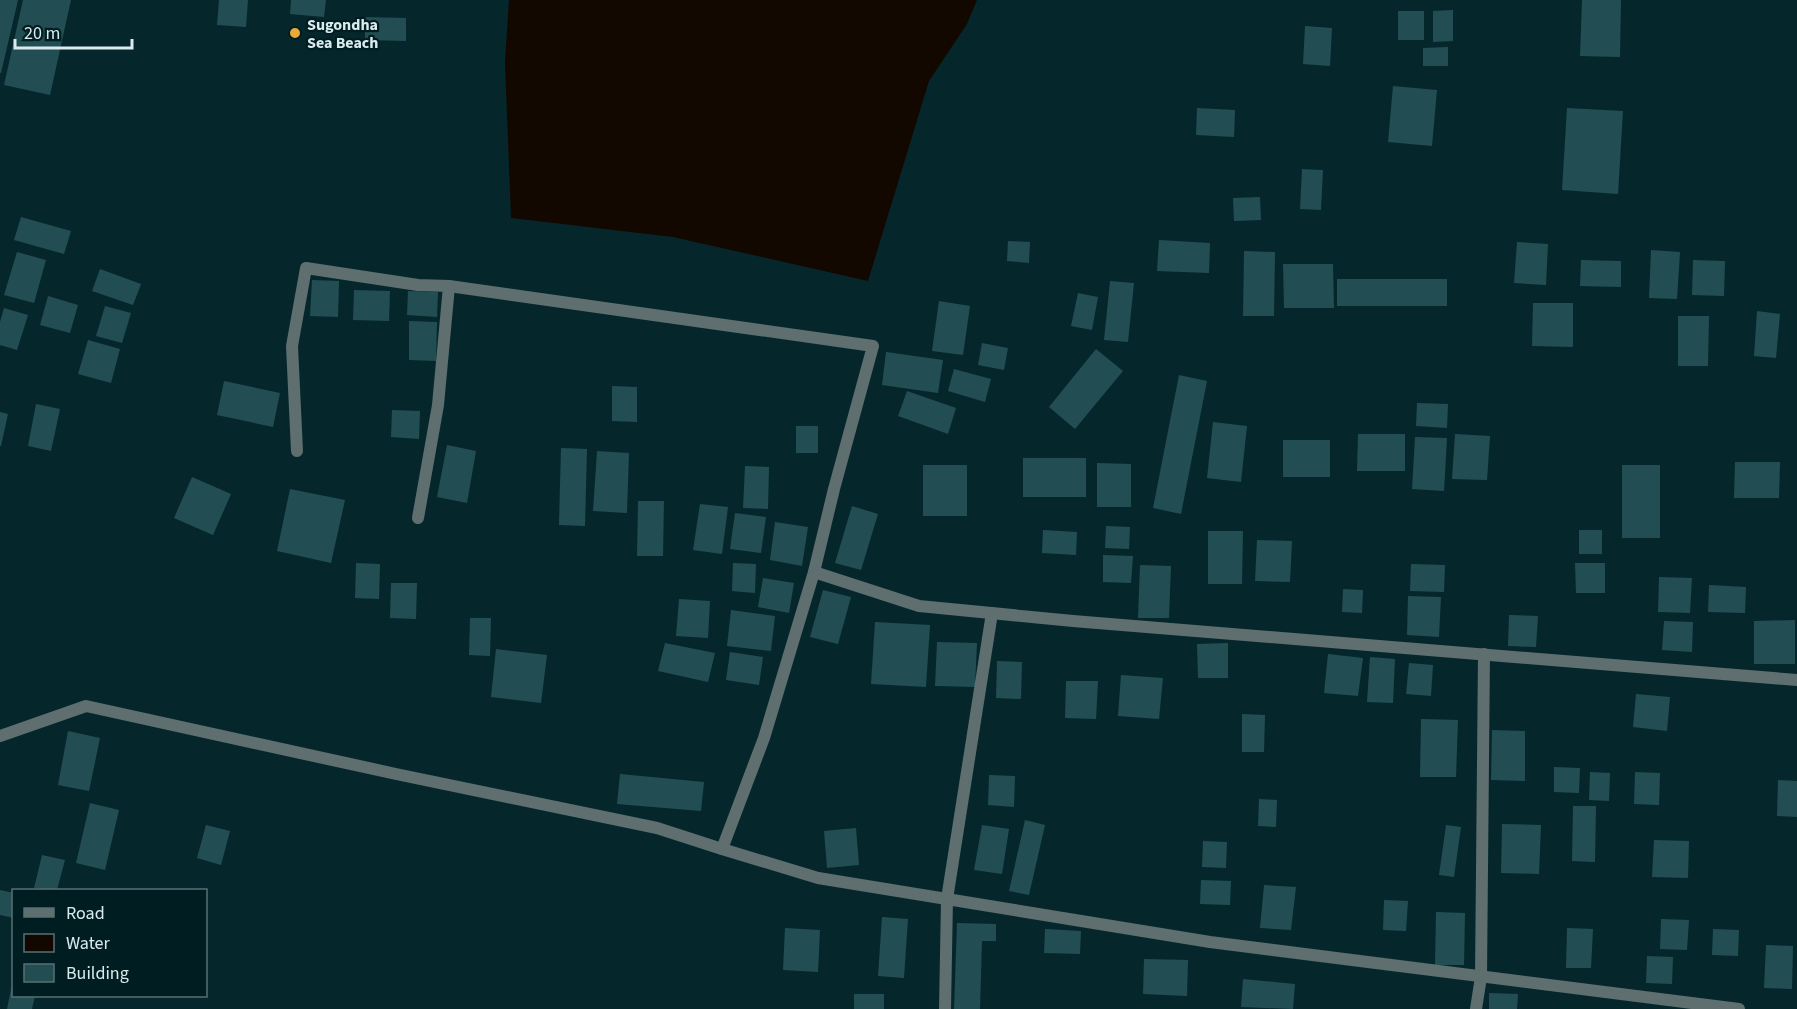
<svg xmlns="http://www.w3.org/2000/svg" width="1797" height="1009" viewBox="0 0 1797 1009" font-family="'Source Sans 3',sans-serif">
<style>
.water{fill:#130800}
.building{fill:#224e53}
.lines{fill:none;stroke-linecap:round;stroke-linejoin:round}
.service{stroke:#5f6e6f;stroke-width:12}
.minor{stroke:#5f6e6f;stroke-width:12}
.poi-dot{fill:#eaaa39;stroke:#001e22;stroke-width:2}
.labels{text-anchor:middle;stroke-width:4.5;stroke-linejoin:round;paint-order:stroke}
.poi-label{font-size:16px;font-weight:bold;fill:#d9ebed;stroke:#001e22;text-anchor:start}
</style>
<rect width="100%" height="100%" fill="#05272c"/>
<path class="water" d="M509,0H977L967,24L929,81L868,281L673,237L511,218L505,62Z"/>
<g class="building">
<path d="M0,0H18L1,73H0Z"/>
<path d="M23,0H71L50,95L4,85Z"/>
<path d="M219,0H248L246,27L217,25Z"/>
<path d="M291,0H326L324,17L290,14Z"/>
<path d="M1582,0H1621L1620,57L1580,56Z"/>
<path d="M1453,10V41L1433,42V11Z"/>
<rect x="1398" y="11" width="26" height="29"/>
<path d="M365,17L406,18V41L365,40Z"/>
<path d="M1305,26L1332,28L1330,66L1303,64Z"/>
<path d="M1448,47V66H1423V48Z"/>
<path d="M1393,86L1437,90L1432,146L1388,142Z"/>
<path d="M1197,108L1235,110L1234,137L1196,135Z"/>
<path d="M1567,108L1623,111L1618,194L1562,190Z"/>
<path d="M1302,169L1323,170L1321,210L1300,209Z"/>
<path d="M1260,197L1261,220L1234,221L1233,198Z"/>
<path d="M21,217L71,231L64,254L14,240Z"/>
<path d="M1159,240L1210,243L1209,273L1157,271Z"/>
<path d="M1008,241L1030,242L1029,263L1007,261Z"/>
<path d="M1517,242L1548,244L1546,285L1514,283Z"/>
<path d="M1651,250L1680,252L1677,299L1649,298Z"/>
<path d="M1244,251L1275,252L1274,316H1243Z"/>
<path d="M17,252L46,260L34,303L4,295Z"/>
<path d="M1581,260L1621,261V287L1580,286Z"/>
<path d="M1693,260L1725,261L1724,296L1692,295Z"/>
<path d="M1283,264H1333L1334,308H1284Z"/>
<path d="M100,269L141,284L133,305L92,291Z"/>
<rect x="1337" y="279" width="110" height="27"/>
<path d="M312,280L339,281L338,317L310,316Z"/>
<path d="M1110,281L1134,283L1128,342L1104,340Z"/>
<path d="M354,290L390,291L389,321L353,320Z"/>
<path d="M408,291L438,292L437,317L407,315Z"/>
<path d="M1078,293L1098,297L1092,330L1071,326Z"/>
<path d="M48,296L78,305L70,333L40,325Z"/>
<path d="M939,301L970,306L963,355L932,351Z"/>
<path d="M1533,303H1573V347L1532,346Z"/>
<path d="M105,306L131,313L122,343L96,336Z"/>
<path d="M4,308L28,315L17,350L0,345V322Z"/>
<path d="M1757,311L1780,314L1776,358L1754,356Z"/>
<path d="M1678,316H1709L1708,366H1678Z"/>
<path d="M409,321L437,322L436,361L409,360Z"/>
<path d="M88,340L120,349L111,383L78,374Z"/>
<path d="M982,343L1008,348L1004,370L978,365Z"/>
<path d="M1096,349L1123,371L1075,429L1049,407Z"/>
<path d="M886,352L943,360L938,393L882,385Z"/>
<path d="M954,369L991,379L985,402L948,391Z"/>
<path d="M1179,375L1207,381L1181,514L1153,508Z"/>
<path d="M224,381L280,393L273,427L217,415Z"/>
<path d="M612,386L637,387V422L612,421Z"/>
<path d="M907,391L956,408L948,434L898,416Z"/>
<path d="M1417,403L1448,404L1447,428L1416,426Z"/>
<path d="M36,404L60,409L51,451L28,446Z"/>
<path d="M392,410L420,411L419,439L391,437Z"/>
<path d="M0,412L8,414L1,446H0Z"/>
<path d="M1213,422L1247,426L1241,482L1207,478Z"/>
<rect x="796" y="426" width="22" height="27"/>
<path d="M1358,434H1405V471H1357Z"/>
<path d="M1455,434L1490,436L1487,480L1452,479Z"/>
<path d="M1415,437L1447,438L1444,491L1412,489Z"/>
<rect x="1283" y="440" width="47" height="37"/>
<path d="M447,445L476,451L467,503L437,497Z"/>
<path d="M561,448L587,449L585,526L559,525Z"/>
<path d="M597,451L629,453L627,513L593,511Z"/>
<rect x="1023" y="458" width="63" height="39"/>
<path d="M1735,462H1780L1779,498H1734Z"/>
<path d="M1097,463L1131,464V507H1097Z"/>
<rect x="923" y="465" width="44" height="51"/>
<rect x="1622" y="465" width="38" height="73"/>
<path d="M745,466L769,467L768,509L743,508Z"/>
<path d="M192,477L231,494L213,535L174,518Z"/>
<path d="M290,489L345,500L331,563L277,551Z"/>
<path d="M638,501H664L663,556H637Z"/>
<path d="M700,504L728,507L722,554L693,550Z"/>
<path d="M852,506L878,514L861,570L835,563Z"/>
<path d="M735,513L766,517L761,553L730,549Z"/>
<path d="M775,522L808,527L802,566L770,560Z"/>
<path d="M1106,526L1130,527L1129,549L1105,548Z"/>
<path d="M1043,530L1077,532L1076,555L1042,553Z"/>
<rect x="1579" y="530" width="23" height="24"/>
<path d="M1208,531H1243L1242,584H1208Z"/>
<path d="M1257,540L1292,541L1290,582L1255,581Z"/>
<path d="M1103,555L1133,556L1131,583L1103,582Z"/>
<path d="M356,563L380,564L379,599L355,598Z"/>
<path d="M733,563L756,564L755,593L732,591Z"/>
<path d="M1575,563H1605V593H1576Z"/>
<path d="M1411,564L1445,565L1444,592L1410,591Z"/>
<path d="M1140,565L1171,566L1169,618H1138Z"/>
<path d="M1659,577L1692,578L1690,613L1658,612Z"/>
<path d="M763,578L794,583L789,613L758,607Z"/>
<path d="M391,583H417L416,619L390,618Z"/>
<path d="M1709,585L1746,587L1745,613L1708,612Z"/>
<path d="M1343,589L1363,590L1362,613L1342,612Z"/>
<path d="M823,590L851,597L838,644L810,637Z"/>
<path d="M1408,596L1441,597L1439,637L1407,635Z"/>
<path d="M679,599L710,601L708,638L676,636Z"/>
<path d="M731,610L775,616L771,651L727,646Z"/>
<path d="M1509,615L1538,616L1536,647L1508,646Z"/>
<path d="M470,618H491L490,656L469,655Z"/>
<path d="M1795,620V664H1754V621Z"/>
<path d="M1664,621L1693,622L1692,652L1662,650Z"/>
<path d="M875,622L930,625L926,687L871,684Z"/>
<path d="M937,642L977,643L975,687L935,686Z"/>
<path d="M665,643L715,653L708,682L658,671Z"/>
<path d="M1228,643V678H1198L1197,644Z"/>
<path d="M496,649L547,655L541,703L491,697Z"/>
<path d="M730,652L763,657L759,685L726,680Z"/>
<path d="M1328,654L1363,658L1358,696L1324,693Z"/>
<path d="M1370,657L1395,659L1393,703L1367,702Z"/>
<path d="M997,661L1022,662L1021,699L996,698Z"/>
<path d="M1409,663L1433,665L1431,696L1406,694Z"/>
<path d="M1121,675L1163,678L1159,719L1118,716Z"/>
<path d="M1066,681H1098L1096,719L1065,718Z"/>
<path d="M1636,694L1670,697L1667,731L1633,727Z"/>
<path d="M1242,714L1265,715L1264,752H1242Z"/>
<path d="M1421,719L1458,720L1456,777H1420Z"/>
<path d="M1492,730L1525,731V781L1491,780Z"/>
<path d="M68,731L100,738L89,791L58,785Z"/>
<path d="M1554,767L1580,768L1579,793L1554,792Z"/>
<path d="M1590,772L1610,773L1609,801L1589,800Z"/>
<path d="M1635,772L1660,773L1659,805L1634,804Z"/>
<path d="M620,774L704,782L701,811L617,804Z"/>
<path d="M989,775L1015,776L1014,807L988,805Z"/>
<path d="M1778,780L1797,781V817L1777,816Z"/>
<path d="M1259,799L1277,800L1276,827L1258,826Z"/>
<path d="M90,803L119,810L105,870L76,863Z"/>
<path d="M1573,806H1596L1595,862L1572,861Z"/>
<path d="M1025,820L1045,825L1029,895L1009,891Z"/>
<path d="M1502,824L1541,825L1539,874L1501,873Z"/>
<path d="M206,825L230,831L221,865L197,858Z"/>
<path d="M982,825L1009,829L1002,874L974,870Z"/>
<path d="M1446,825L1461,827L1454,877L1439,875Z"/>
<path d="M856,828L859,865L827,868L824,831Z"/>
<path d="M1654,840L1689,841L1688,878L1652,877Z"/>
<path d="M1203,841L1227,842L1226,868L1202,867Z"/>
<path d="M42,855L65,860L57,890L34,888Z"/>
<path d="M1201,880L1231,881L1230,905L1200,904Z"/>
<path d="M1264,885L1296,887L1291,930L1260,928Z"/>
<path d="M0,890L14,893V918L0,915Z"/>
<path d="M1384,900L1408,901L1406,931L1383,930Z"/>
<path d="M1436,912L1465,913L1464,965H1435Z"/>
<path d="M882,917L908,919L904,978L878,976Z"/>
<path d="M1661,919L1689,920L1687,950L1660,949Z"/>
<path d="M957,923L996,924V941H982L980,1009H954Z"/>
<path d="M785,928L820,930L818,972L783,970Z"/>
<path d="M1567,928L1593,929L1591,968H1566Z"/>
<path d="M1045,929L1081,931L1080,954L1044,953Z"/>
<path d="M1713,929L1739,930L1738,956L1712,955Z"/>
<path d="M1766,945L1793,946L1792,989L1764,988Z"/>
<path d="M1647,956L1673,957L1672,984L1646,983Z"/>
<path d="M1144,959L1188,960L1187,996L1143,994Z"/>
<path d="M1243,979L1295,984L1293,1009L1241,1007Z"/>
<path d="M12,984L14,996H35L32,1009H7Z"/>
<path d="M1489,993L1518,994L1517,1009H1489Z"/>
<rect x="854" y="994" width="30" height="15"/>
</g>
<g class="lines">
<g class="service">
<path d="M297,451L292,346L306,268L418,285L449,286L873,346L834,489L814,572L764,738L722,849"/>
<path d="M418,518L438,405L449,286"/>
<path d="M814,572L919,606L1073,621L1797,680"/>
<path d="M945,1009L947,899L992,613"/>
<path d="M1476,1009L1481,977L1484,654"/>
</g>
<path class="minor" d="M0,736L86,706L396,774L657,828L722,849L818,878L1210,942L1739,1009"/>
</g>
<circle class="poi-dot" cx="295" cy="33" r="6"/>
<g class="labels">
<g class="poi-label">
<text x="307" y="30">Sugondha<tspan x="307" dy="18">Sea Beach</tspan></text>
</g>
</g>
<rect x="12" y="889" width="195" height="108" fill="#001e22" stroke="#577073" stroke-width="1.5"/>
<rect x="24" y="908" width="30" height="9" fill="#5f6e6f" stroke="#577073" stroke-width="1.5"/>
<text x="66" y="919" font-size="18" fill="#d9ebed">Road</text>
<rect x="24" y="934" width="30" height="18" fill="#130800" stroke="#577073" stroke-width="1.5"/>
<text x="66" y="949" font-size="18" fill="#d9ebed">Water</text>
<rect x="24" y="964" width="30" height="18" fill="#224e53" stroke="#577073" stroke-width="1.5"/>
<text x="66" y="979" font-size="18" fill="#d9ebed">Building</text>
<path d="M15 39v9h117v-9" fill="none" stroke="#d9ebed" stroke-width="3"/>
<text x="24" y="39" font-size="18" fill="#d9ebed" stroke="#001e22" stroke-width="4.5" paint-order="stroke">20 m</text>
</svg>
